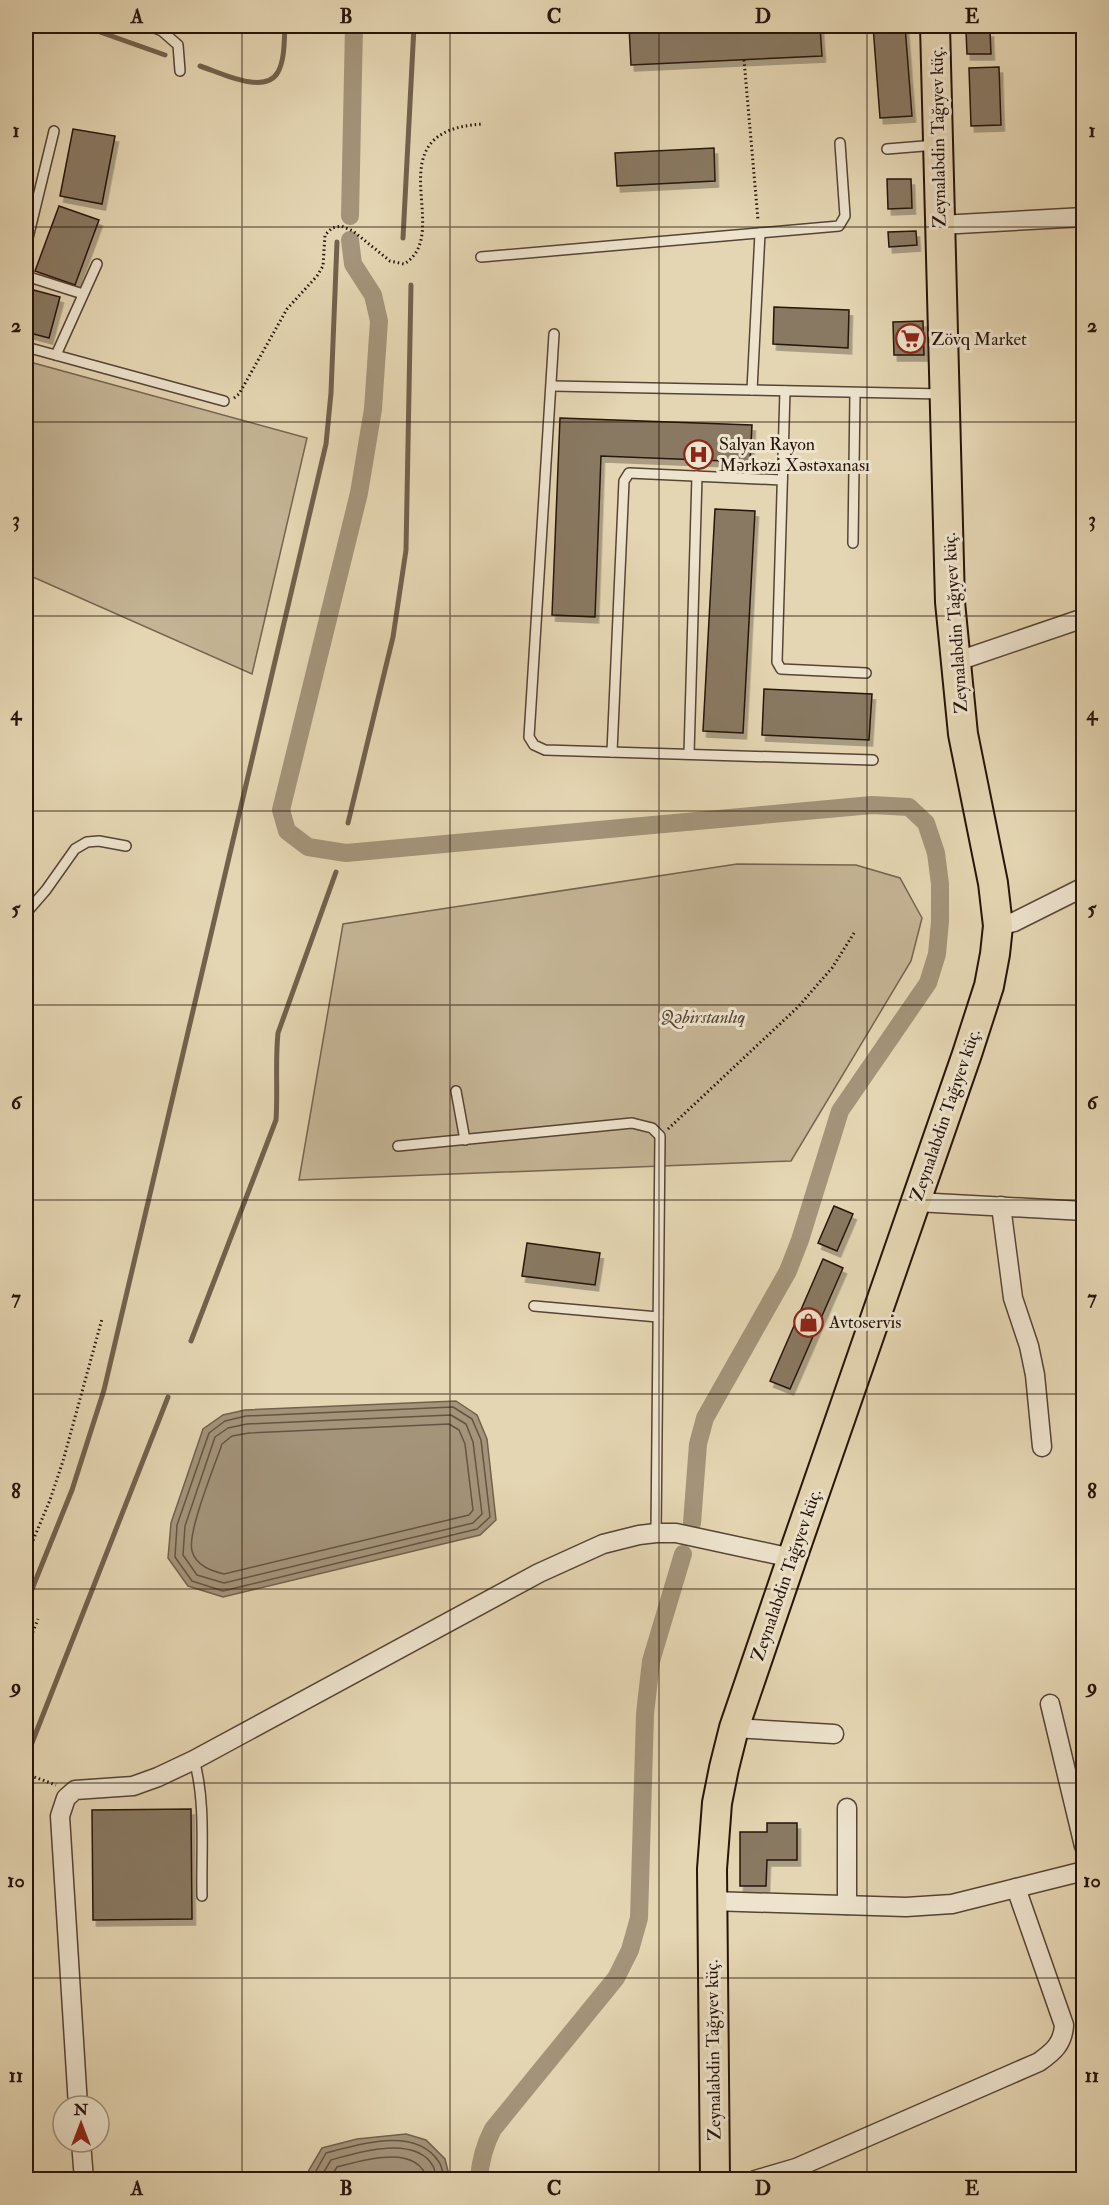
<svg xmlns="http://www.w3.org/2000/svg" width="1109" height="2205" viewBox="0 0 1109 2205" font-family="'IM FELL Double Pica',serif">
<style>
.green{fill:#c5b596;stroke:#766450;stroke-width:1.5}
.water{fill:#a4947a;stroke:#72614d;stroke-width:1.5}
.lines{fill:none;stroke-linecap:round;stroke-linejoin:round}
.shore{stroke:#655442;stroke-width:1.5}
.stream{stroke:#72614d;stroke-width:5}
.canal{stroke:#a4947a;stroke-width:18}
.building{fill:#897962;stroke:#26140a;stroke-width:1.5;filter:url(#shadow)}
.service-casing{stroke:#564434;stroke-width:12}
.minor-casing{stroke:#564434;stroke-width:21}
.primary-casing{stroke:#26140a;stroke-width:32}
.path{stroke:#26140a;stroke-width:3;stroke-dasharray:1.5 3;stroke-linecap:butt}
.service{stroke:#eee4ce;stroke-width:9}
.minor{stroke:#eee4ce;stroke-width:18}
.primary{stroke:#e5d6b3;stroke-width:28}
.grid{fill:none;stroke:#26140a;stroke-width:1.5;stroke-opacity:0.55}
.labels{text-anchor:middle;stroke-width:6;stroke-linejoin:round;paint-order:stroke}
.street-label{font-size:18px;fill:#26140a;stroke:#eee4ce}
.poi-label{font-size:18px;fill:#26140a;stroke:#eee4ce;text-anchor:start}
.park-label{font-size:18px;font-style:italic;fill:#564434;stroke:#eee4ce}
.neatline{fill:none;stroke:#26140a;stroke-width:2}
.grid-label{font-size:20px;text-anchor:middle;font-weight:bold;fill:#26140a}
</style>
<defs>
<filter id="shadow"><feDropShadow dx="3.5" dy="6" stdDeviation="0" flood-color="#0004"/></filter>
</defs>
<rect width="100%" height="100%" fill="#e5d6b3"/>
<filter id="stains"><feTurbulence type="fractalNoise" baseFrequency=".00333" numOctaves="4"/><feColorMatrix values="0 0 0 0 .2 0 0 0 0 .09 0 0 0 0 .02 0 0 0 .5 -.17"/></filter>
<radialGradient id="worn" r=".72"><stop offset=".6" stop-color="#630" stop-opacity="0"/><stop offset="1" stop-color="#630" stop-opacity=".3"/></radialGradient>
<g class="green">
<path d="M30,362L307,438L252,674L26,574V375Z"/>
<path d="M737,864L856,865L900,878L922,918L911,961L791,1161L299,1180L343,924Z"/>
</g>
<g class="water">
<path d="M456,1401L477,1415L487,1439L496,1520L480,1535L223,1597L188,1586L168,1558L171,1523L203,1429L223,1415L245,1410Z"/>
<path d="M406,2134L426,2140L445,2159L450,2179H305L306,2175L322,2148L357,2139Z"/>
</g>
<g class="lines">
<g class="shore">
<path d="M453,1407L472,1419L481,1440L490,1517L477,1529L223,1591L192,1581L175,1557L177,1525L209,1433L225,1421L246,1416Z"/>
<path d="M451,1415L466,1424L473,1442L482,1514L473,1523L224,1583L197,1575L183,1555L185,1526L215,1437L228,1428L247,1424Z"/>
<path d="M449,1424L459,1430L465,1444L473,1510L469,1515L224,1574C212,1571 196,1566 192,1551C187,1532 215,1465 222,1444L232,1436L249,1433Z"/>
<path d="M311,2180L326,2153C360,2144 416,2126 439,2162C442,2166 443,2174 444,2180"/>
<path d="M319,2180L331,2160C359,2152 415,2135 433,2166C435,2169 435,2175 436,2180"/>
<path d="M329,2180L337,2167C363,2160 419,2143 427,2180"/>
</g>
<g class="stream">
<path d="M83,26L165,55"/>
<path d="M200,66C219,72 265,96 278,72C285,59 284,40 285,26"/>
<path d="M403,238L414,26"/>
<path d="M348,823L393,637L406,550L411,285"/>
<path d="M191,1341L276,1120C278,1091 275,1062 278,1033L336,872"/>
<path d="M26,1604L72,1490L104,1390L326,444L331,393L337,242"/>
<path d="M26,1758L168,1397"/>
</g>
<g class="canal">
<path d="M350,216L354,26"/>
<path d="M350,240L353,264L373,295L379,321L373,409L359,493L281,810L287,831L308,847L346,853L872,805L909,807L926,823L936,853L940,884V921L937,954L928,983L840,1111L800,1240L788,1271L705,1418L698,1444L692,1523"/>
<path d="M479,2180C480,2161 484,2146 493,2129L616,1978L630,1950L639,1918L645,1714L651,1661L683,1554"/>
</g>
</g>
<g class="building">
<path d="M629,26H820L822,56L631,65Z"/>
<path d="M873,26H905L912,116L880,118Z"/>
<path d="M966,31H990L991,54H967Z"/>
<path d="M999,67L1001,125L971,126L969,68Z"/>
<path d="M73,129L115,136L102,204L60,196Z"/>
<path d="M714,148L715,181L617,186L615,153Z"/>
<path d="M887,179H911L912,208L888,209Z"/>
<path d="M59,206L99,220L75,285L35,271Z"/>
<path d="M916,231L917,245L889,247L888,232Z"/>
<path d="M26,288L60,297L49,338L26,332Z"/>
<path d="M774,307L849,310L848,348L773,344Z"/>
<path d="M923,321L924,355H894L893,322Z"/>
<path d="M560,418L752,425L750,462L601,456L595,617L552,615Z"/>
<path d="M715,509L755,511L743,733L703,731Z"/>
<path d="M764,689L872,694L869,740L762,735Z"/>
<path d="M834,1206L853,1214L837,1251L818,1243Z"/>
<path d="M527,1243L600,1253L595,1285L522,1276Z"/>
<path d="M823,1259L843,1268L790,1389L770,1381Z"/>
<path d="M191,1809L192,1919L93,1920L92,1810Z"/>
<path d="M767,1823H797V1860H767L766,1886H740V1832H767Z"/>
</g>
<g class="lines">
<defs>
<g id="service">
<path d="M150,26L162,31L178,45L180,71"/>
<path d="M887,149L936,145"/>
<path d="M26,246L54,131"/>
<path d="M481,257L839,226L845,216L840,143"/>
<path d="M26,276L83,294"/>
<path d="M554,334L529,737L534,745L545,750L873,760"/>
<path d="M26,347L224,401"/>
<path d="M56,355L97,264"/>
<path d="M552,386L943,394"/>
<path d="M752,390L760,233"/>
<path d="M785,391L777,662L781,669L866,673"/>
<path d="M853,543L855,393"/>
<path d="M612,752L624,481L629,473L782,480"/>
<path d="M689,754L697,476"/>
<path d="M26,913L46,890L75,849L87,842L99,841L126,846"/>
<path d="M456,1091L465,1140"/>
<path d="M398,1146L632,1123L652,1128L660,1136L656,1533"/>
<path d="M534,1306L658,1317"/>
<path d="M194,1760C206,1801 201,1853 202,1896"/>
</g>
<g id="minor">
<path d="M940,225L1084,217"/>
<path d="M955,662L1084,618"/>
<path d="M998,926L1014,922L1084,887"/>
<path d="M916,1202L1084,1211"/>
<path d="M1001,1206L1013,1298L1029,1346L1035,1375L1042,1447"/>
<path d="M1050,1704L1084,1846"/>
<path d="M734,1728L834,1734"/>
<path d="M847,1808V1905"/>
<path d="M711,1901L906,1907L952,1904L1084,1871"/>
<path d="M78,2106L60,1816L66,1798L75,1790L133,1786L158,1777L194,1760L539,1573L603,1544L639,1535L656,1533H676L792,1558"/>
<path d="M81,2142L84,2180"/>
<path d="M755,2180L796,2168L1039,2062C1053,2052 1063,2044 1064,2025L1016,1888"/>
</g>
<path id="primary" d="M715,2180L712,1869L717,1803L724,1768L734,1728L792,1558L967,1054L989,986L995,954L998,926L993,883L963,734L950,602L935,26"/>
</defs>
<use href="#service" class="service-casing"/>
<use href="#minor" class="minor-casing"/>
<use href="#primary" class="primary-casing"/>
<g class="path">
<path d="M744,60L758,220"/>
<path d="M234,398L239,394L287,309L317,276L323,266L325,235L332,228L341,226L353,231L390,261L404,264C456,233 370,130 483,124"/>
<path d="M668,1129L798,1007L832,968L854,933"/>
<path d="M26,1557L50,1500L63,1461L102,1319"/>
<path d="M26,1649L38,1619"/>
<path d="M26,1774L56,1785"/>
</g>
<use href="#service" class="service"/>
<use href="#minor" class="minor"/>
<use href="#primary" class="primary"/>
</g>
<path class="grid" d="M242,26V2180M450,26V2180M659,26V2180M867,26V2180M26,227H1084M26,422H1084M26,616H1084M26,811H1084M26,1005H1084M26,1200H1084M26,1394H1084M26,1589H1084M26,1783H1084M26,1978H1084"/>
<defs>
<symbol id="supermarket-ring" viewBox="-11 -11 22 22"><circle r="9.5" fill="#eee4ce" stroke="#8f2418" stroke-width="1.5"/><path d="M-6-5.5h2.5l.6 2H6L4.5 2H-2.5L-4.4-4H-6ZM-1.5 3.2a1.3 1.3 0 1 0 .1 0ZM3 3.2a1.3 1.3 0 1 0 .1 0Z" fill="#8f2418"/></symbol>
<symbol id="hospital-ring" viewBox="-11 -11 22 22"><circle r="9.5" fill="#eee4ce" stroke="#8f2418" stroke-width="1.5"/><path d="M-5-5h3v3.5h4V-5h3V5h-3V1.5h-4V5h-3Z" fill="#8f2418"/></symbol>
<symbol id="shop-ring" viewBox="-11 -11 22 22"><circle r="9.5" fill="#eee4ce" stroke="#8f2418" stroke-width="1.5"/><path d="M-5-2.5h2.3a2.7 3.5 0 0 1 5.4 0H5L5.5 6h-11ZM-1.5-2.5h3a1.5 2.3 0 0 0-3 0Z" fill="#8f2418"/></symbol>
</defs>
<g fill-rule="evenodd">
<use href="#supermarket-ring" x="894" y="322" width="33" height="33"/>
<use href="#hospital-ring" x="682" y="438" width="33" height="33"/>
<use href="#shop-ring" x="792" y="1306" width="33" height="33"/>
</g>
<g class="labels">
<g class="street-label">
<text transform="translate(938 137) rotate(-91)" y="6">Zeynalabdin Tağıyev küç.</text>
<text transform="translate(955 623) rotate(-94)" y="6">Zeynalabdin Tağıyev küç.</text>
<text transform="translate(945 1115) rotate(-71)" y="6">Zeynalabdin Tağıyev küç.</text>
<text transform="translate(786 1575) rotate(-71)" y="6">Zeynalabdin Tağıyev küç.</text>
<text transform="translate(713 2050) rotate(-91)" y="6">Zeynalabdin Tağıyev küç.</text>
</g>
<g class="poi-label">
<text x="931" y="345">Zövq Market</text>
<text x="719" y="450">Salyan Rayon<tspan x="719" dy="21">Mərkəzi Xəstəxanası</tspan></text>
<text x="829" y="1328">Avtoservis</text>
</g>
<g class="park-label">
<text x="703" y="1023">Qəbirstanlıq</text>
</g>
</g>
<rect width="1109" height="2205" fill="none" stroke="#e5d6b3" stroke-width="66"/>
<g transform="translate(81 2124)"><circle r="28" fill="#eee4ce" stroke="#9e9180" stroke-width="1.5"/>
<path d="M0-4.5L10 22L0 15L-10 22Z" fill="#8f2418"/>
<text y="-9" font-size="16" font-weight="bold" text-anchor="middle" fill="#26140a">N</text>
</g>
<rect x="33" y="33" width="1043" height="2139" class="neatline"/>
<g class="grid-label">
<text x="137" y="23">A</text>
<text x="346" y="23">B</text>
<text x="554" y="23">C</text>
<text x="763" y="23">D</text>
<text x="972" y="23">E</text>
<text x="16" y="137">1</text>
<text x="1092" y="137">1</text>
<text x="16" y="332">2</text>
<text x="1092" y="332">2</text>
<text x="16" y="526">3</text>
<text x="1092" y="526">3</text>
<text x="16" y="720">4</text>
<text x="1092" y="720">4</text>
<text x="16" y="915">5</text>
<text x="1092" y="915">5</text>
<text x="16" y="1109">6</text>
<text x="1092" y="1109">6</text>
<text x="16" y="1304">7</text>
<text x="1092" y="1304">7</text>
<text x="16" y="1498">8</text>
<text x="1092" y="1498">8</text>
<text x="16" y="1693">9</text>
<text x="1092" y="1693">9</text>
<text x="16" y="1887">10</text>
<text x="1092" y="1887">10</text>
<text x="16" y="2082">11</text>
<text x="1092" y="2082">11</text>
<text x="137" y="2195">A</text>
<text x="346" y="2195">B</text>
<text x="554" y="2195">C</text>
<text x="763" y="2195">D</text>
<text x="972" y="2195">E</text>
</g>
<rect width="100%" height="100%" filter="url(#stains)"/>
<rect width="100%" height="100%" fill="url(#worn)"/>
</svg>
